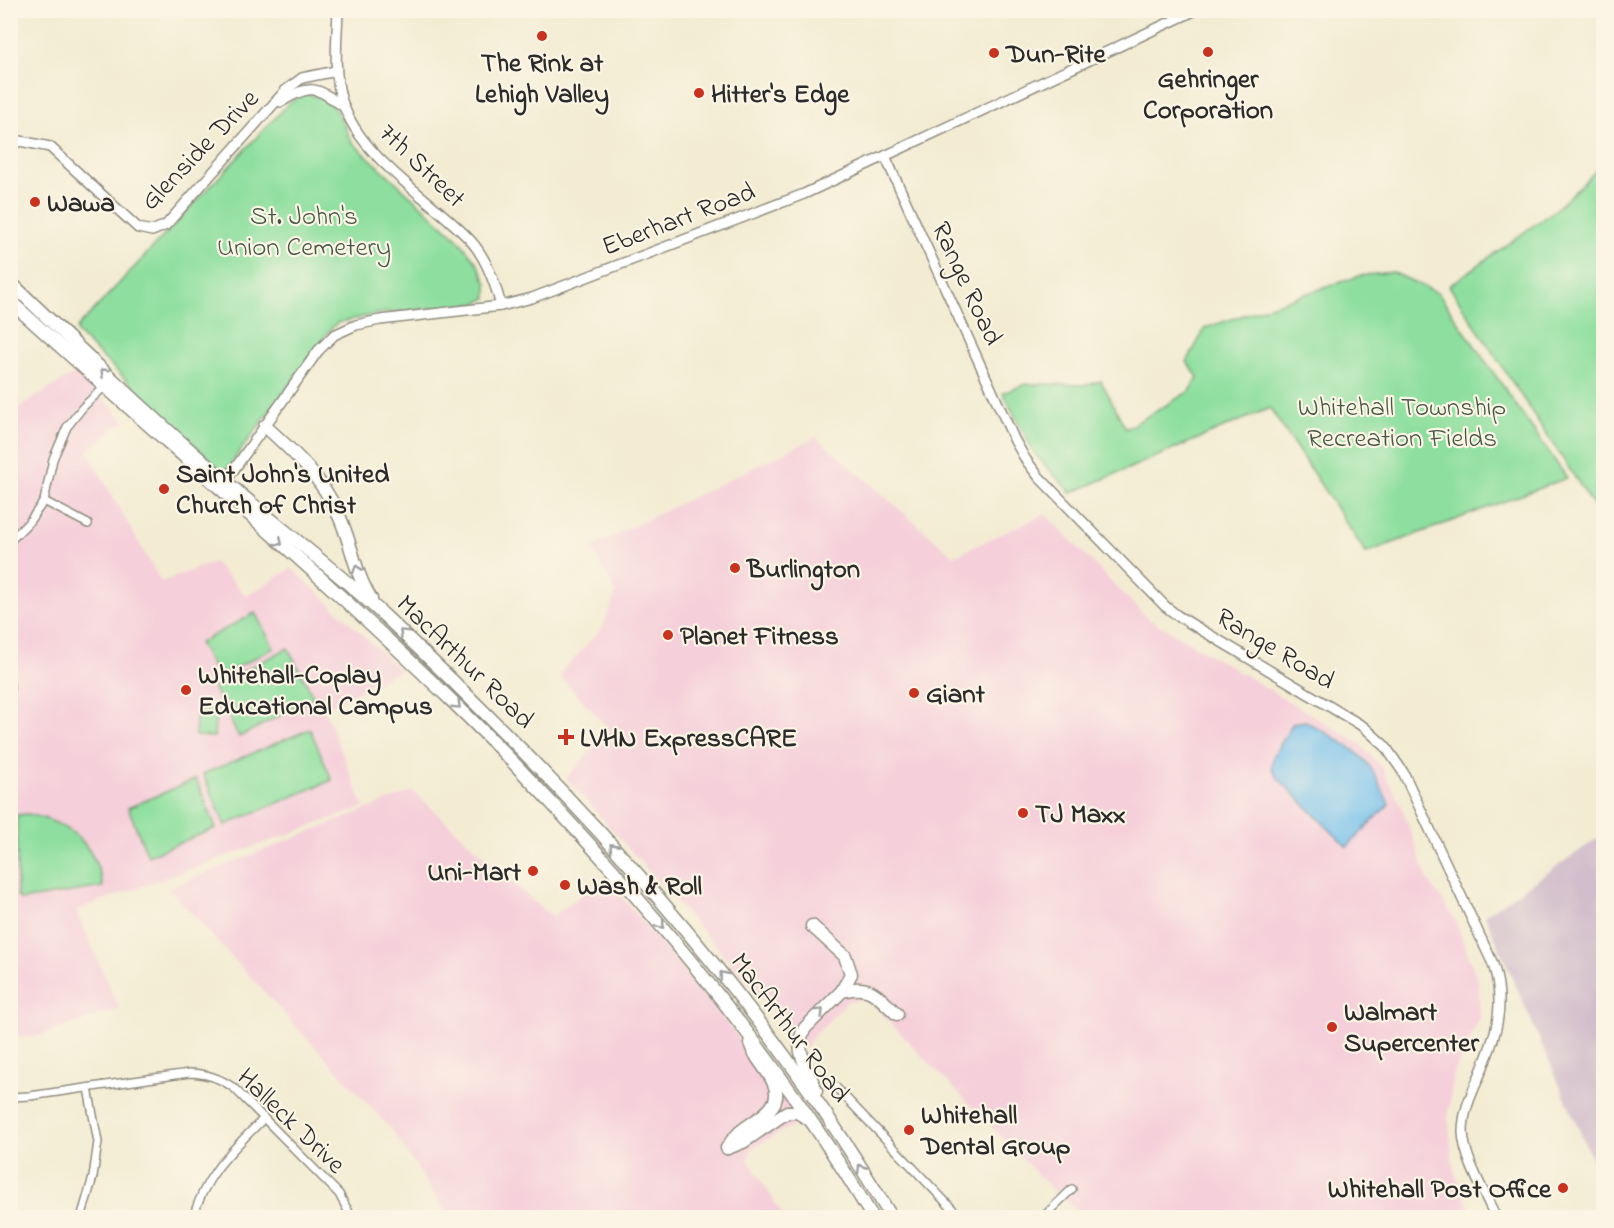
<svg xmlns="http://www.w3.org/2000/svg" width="1614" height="1228" viewBox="0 0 1614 1228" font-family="'Indie Flower',sans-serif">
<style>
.built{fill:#f5cfda}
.industrial{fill:#d1bdcb}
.green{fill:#8edf9f;stroke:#5c8565;stroke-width:1.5}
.water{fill:#73c0ed;stroke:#4f768c;stroke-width:1.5}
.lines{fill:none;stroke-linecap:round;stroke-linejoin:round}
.street-casing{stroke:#8f8c7f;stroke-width:10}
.secondary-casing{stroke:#8f8c7f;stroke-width:12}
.highway-casing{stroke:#8f8c7f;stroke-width:15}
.street{stroke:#fff;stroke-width:7}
.secondary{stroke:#fff;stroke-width:9}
.highway{stroke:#fff;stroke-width:12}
.oneway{stroke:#a0a0a0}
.poi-dot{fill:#c8321e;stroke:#fcf5e5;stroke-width:2}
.labels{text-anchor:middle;stroke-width:4.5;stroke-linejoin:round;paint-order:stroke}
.poi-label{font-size:27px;font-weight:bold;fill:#2b2b2b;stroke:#fcf5e5;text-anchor:start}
.street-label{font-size:27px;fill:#2b2b2b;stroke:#fcf5e5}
.park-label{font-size:27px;fill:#445848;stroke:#fcf5e5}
</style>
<rect width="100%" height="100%" fill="#fcf5e5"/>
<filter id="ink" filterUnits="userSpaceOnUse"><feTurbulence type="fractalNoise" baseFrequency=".0167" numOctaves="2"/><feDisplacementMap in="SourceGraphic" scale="12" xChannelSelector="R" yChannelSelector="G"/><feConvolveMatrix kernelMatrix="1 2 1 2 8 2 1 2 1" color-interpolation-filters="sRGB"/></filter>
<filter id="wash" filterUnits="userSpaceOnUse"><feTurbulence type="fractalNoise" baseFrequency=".008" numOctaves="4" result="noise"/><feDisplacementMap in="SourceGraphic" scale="24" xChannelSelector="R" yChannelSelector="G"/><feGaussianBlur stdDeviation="1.35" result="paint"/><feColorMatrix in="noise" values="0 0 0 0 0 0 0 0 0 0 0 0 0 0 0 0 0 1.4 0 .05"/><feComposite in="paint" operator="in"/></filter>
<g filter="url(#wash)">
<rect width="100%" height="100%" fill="#f3ecd3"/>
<g class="built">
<path d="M78,371L124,421L87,451L161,582L214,562L247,596L292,568L400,670L324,709L364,807L76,910L119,1009L35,1037L11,1036V412Z"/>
<path d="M816,437L954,556L1045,514L1146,617L1359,743L1381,767L1401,805L1427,878L1455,919L1479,984L1480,1018L1453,1074L1448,1119L1454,1171L1473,1217H1084L1051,1188L867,999L847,1002L809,1041L807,1049L566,778L610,730L559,675L603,627L616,593L591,547Z"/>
<path d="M413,791L538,906L553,916L605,878L648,927L706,996L786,1099L799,1122L752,1148L748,1159L784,1217H449L392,1130L168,888Z"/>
</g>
<path class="industrial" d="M1603,835V1184L1485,915Z"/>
<g class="green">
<path d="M304,93L324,99L336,109L352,142L458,239L477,263L487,284V298L475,304L377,314L337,323L328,332L224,473L77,333V328L288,104Z"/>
<path d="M1603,164V520L1449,286L1555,210Z"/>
<path d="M1392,272L1438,293L1567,478L1366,553L1270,408L1071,493L1034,453L1003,393L1026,384L1087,385L1101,381L1126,429L1190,391L1198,377L1187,362L1205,328L1359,276Z"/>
<path d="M255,613L274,648L218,677L199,643Z"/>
<path d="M288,648L314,698L239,737L213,687Z"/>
<path d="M197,708L216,710L214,737L195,736Z"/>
<path d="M310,729L332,780L225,825L203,774Z"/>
<path d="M196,779L216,828L148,856L128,808Z"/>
<path d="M28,814C71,824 94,842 103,887L21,900L17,896V815Z"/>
</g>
<path class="water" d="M1305,721C1323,732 1354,746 1367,763C1377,775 1382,790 1389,804L1347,847L1279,779L1272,769L1273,757L1293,723Z"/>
</g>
<g filter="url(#ink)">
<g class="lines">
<defs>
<g id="street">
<path d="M44,501L88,524"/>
<path d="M10,541L29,522L44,501L53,459L67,427L83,407L104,387"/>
<path d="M10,685V708"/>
<path d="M829,1080L961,1218"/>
<path d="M10,1097L30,1096L189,1073C206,1073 220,1078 234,1088L339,1194L352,1218"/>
<path d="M81,1218L93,1177L98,1142L88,1088"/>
<path d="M193,1218C206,1172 232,1151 264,1118"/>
<path d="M1042,1218L1072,1189"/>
</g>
<g id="secondary">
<path d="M338,10C337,41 333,72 342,101C361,160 430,197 471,241C487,259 495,283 501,306"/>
<path d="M281,102C311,83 316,87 344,107"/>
<path d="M10,146L20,141L50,147L138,228L152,231L166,225L286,90L302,78L336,71"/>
<path d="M885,156L1015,441L1026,460L1039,477L1165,606L1178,616L1364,727L1385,746L1403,772L1493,964C1507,1007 1495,1039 1478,1079C1470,1097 1463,1113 1463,1132C1464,1159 1485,1193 1496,1218"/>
<path d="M223,485L318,351L334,335L356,325L380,320L501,306L532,298L804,194L1196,10"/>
</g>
<g id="highway">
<path d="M10,282C81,350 151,417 225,481C278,527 336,570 388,619C578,798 758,992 892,1218"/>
<path d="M10,301C157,435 310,563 453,702C505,752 554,805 602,858C702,970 796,1088 873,1218"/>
<path d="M265,426C295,453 324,480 340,518C352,545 355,574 371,599"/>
<path d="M812,926L845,956L851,974L842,991L805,1028C792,1049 809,1070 816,1091"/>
<path d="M842,991C871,983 877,996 897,1014"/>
<path d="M727,1148C730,1143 734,1138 739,1133C753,1120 785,1109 774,1084C768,1069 755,1059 750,1043"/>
<path d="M728,1148L743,1142L787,1112H797L809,1119"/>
</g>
</defs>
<use href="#street" class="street-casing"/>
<use href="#secondary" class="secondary-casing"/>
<use href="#highway" class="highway-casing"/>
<use href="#street" class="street"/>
<use href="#secondary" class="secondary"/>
<use href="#highway" class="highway"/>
</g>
<defs><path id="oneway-chevron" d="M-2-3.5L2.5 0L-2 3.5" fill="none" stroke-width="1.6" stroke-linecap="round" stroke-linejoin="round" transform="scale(1.5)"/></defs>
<g class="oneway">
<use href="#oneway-chevron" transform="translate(104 372) rotate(-137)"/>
<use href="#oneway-chevron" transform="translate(279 542) rotate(41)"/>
<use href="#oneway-chevron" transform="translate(357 569) rotate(-109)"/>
<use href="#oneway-chevron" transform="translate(403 633) rotate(-136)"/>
<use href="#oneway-chevron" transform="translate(457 705) rotate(44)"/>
<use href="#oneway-chevron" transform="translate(613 847) rotate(-132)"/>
<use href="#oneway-chevron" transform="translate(661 925) rotate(50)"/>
<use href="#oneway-chevron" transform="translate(723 975) rotate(-129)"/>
<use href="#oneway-chevron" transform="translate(820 1012) rotate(-45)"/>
<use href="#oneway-chevron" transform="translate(861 1168) rotate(-122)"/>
</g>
</g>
<g class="poi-dot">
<circle cx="542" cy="36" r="6"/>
<circle cx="1208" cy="52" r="6"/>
<circle cx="994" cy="53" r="6"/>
<circle cx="699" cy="93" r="6"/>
<circle cx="35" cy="202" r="6"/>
<circle cx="164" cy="489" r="6"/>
<circle cx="735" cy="568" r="6"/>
<circle cx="668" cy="635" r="6"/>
<circle cx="186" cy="690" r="6"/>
<circle cx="914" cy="693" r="6"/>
<path d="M563 728h6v6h6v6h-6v6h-6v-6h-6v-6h6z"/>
<circle cx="1023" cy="813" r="6"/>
<circle cx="533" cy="871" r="6"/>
<circle cx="565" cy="885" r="6"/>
<circle cx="1332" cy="1027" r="6"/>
<circle cx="909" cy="1130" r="6"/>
<circle cx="1563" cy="1188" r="6"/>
</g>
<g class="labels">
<g class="poi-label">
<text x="1006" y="62">Dun-Rite</text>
<text x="542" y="71" text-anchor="middle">The Rink at<tspan x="542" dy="31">Lehigh Valley</tspan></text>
<text x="1208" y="87" text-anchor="middle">Gehringer<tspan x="1208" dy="31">Corporation</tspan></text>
<text x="711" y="102">Hitter's Edge</text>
<text x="47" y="211">Wawa</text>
<text x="176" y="482">Saint John's United<tspan x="176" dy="31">Church of Christ</tspan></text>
<text x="747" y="577">Burlington</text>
<text x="680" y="644">Planet Fitness</text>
<text x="198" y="683">Whitehall-Coplay<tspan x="198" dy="31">Educational Campus</tspan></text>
<text x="926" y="702">Giant</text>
<text x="580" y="746">LVHN ExpressCARE</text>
<text x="1035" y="822">TJ Maxx</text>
<text x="521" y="880" text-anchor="end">Uni-Mart</text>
<text x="577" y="894">Wash &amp; Roll</text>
<text x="1344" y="1020">Walmart<tspan x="1344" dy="31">Supercenter</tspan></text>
<text x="921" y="1123">Whitehall<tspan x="921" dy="31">Dental Group</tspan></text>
<text x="1551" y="1197" text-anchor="end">Whitehall Post Office</text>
</g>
<g class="street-label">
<text transform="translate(199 149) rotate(-46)" y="9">Glenside Drive</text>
<text transform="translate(423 165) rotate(44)" y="9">7th Street</text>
<text transform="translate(678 218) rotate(-21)" y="9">Eberhart Road</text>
<text transform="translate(968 283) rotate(65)" y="9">Range Road</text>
<text transform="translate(1276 648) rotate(31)" y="9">Range Road</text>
<text transform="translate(466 661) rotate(44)" y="9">MacArthur Road</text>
<text transform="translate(791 1027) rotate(53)" y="9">MacArthur Road</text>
<text transform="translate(292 1120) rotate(44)" y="9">Halleck Drive</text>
</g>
<g class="park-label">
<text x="304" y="224">St. John's<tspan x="304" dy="31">Union Cemetery</tspan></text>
<text x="1402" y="415">Whitehall Township<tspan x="1402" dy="31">Recreation Fields</tspan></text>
</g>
</g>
<rect width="1614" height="1228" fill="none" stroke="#fcf5e5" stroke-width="36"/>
</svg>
